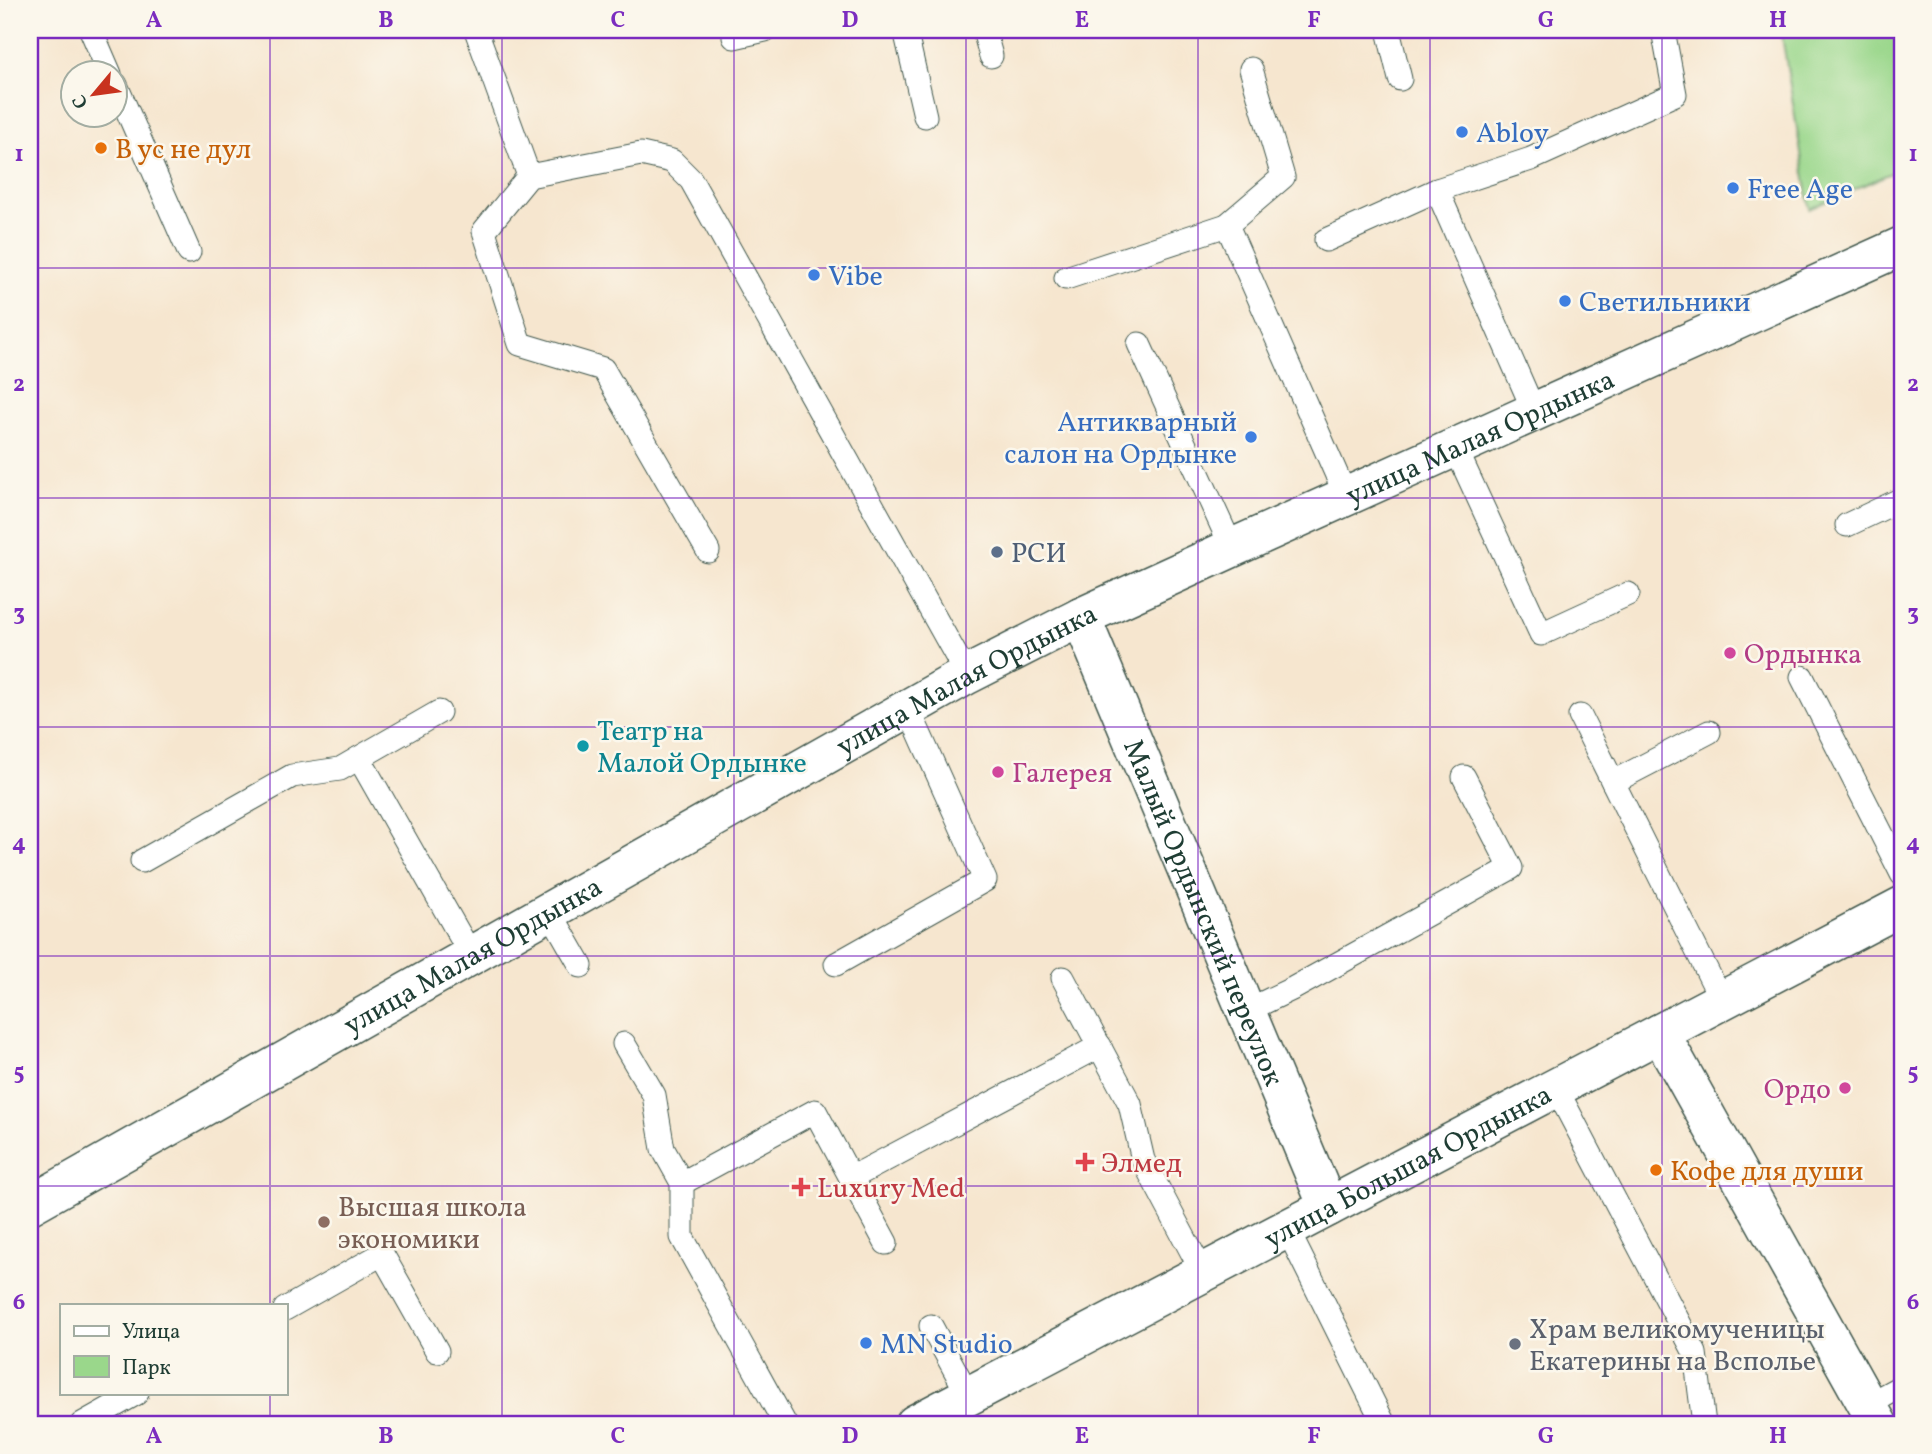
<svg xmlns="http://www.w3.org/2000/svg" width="1932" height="1454" viewBox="0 0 1932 1454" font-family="Vollkorn,serif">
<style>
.green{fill:#9ad78b;stroke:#5c8a60;stroke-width:2}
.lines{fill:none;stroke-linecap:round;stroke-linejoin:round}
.lane-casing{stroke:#3f564b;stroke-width:25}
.street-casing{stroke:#3f564b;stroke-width:41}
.secondary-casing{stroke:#3f564b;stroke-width:41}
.lane{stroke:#fff;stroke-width:23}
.street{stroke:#fff;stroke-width:38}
.secondary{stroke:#fff;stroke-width:38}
.grid{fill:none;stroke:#7b2cbf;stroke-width:2;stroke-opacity:0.55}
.shop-dot{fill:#3f7fe0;stroke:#fbf7ec;stroke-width:2.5}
.food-dot{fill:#e8710a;stroke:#fbf7ec;stroke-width:2.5}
.service-dot{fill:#5c6f8a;stroke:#fbf7ec;stroke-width:2.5}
.hotel-dot{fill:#d1479c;stroke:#fbf7ec;stroke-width:2.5}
.culture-dot{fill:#0f9aa8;stroke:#fbf7ec;stroke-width:2.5}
.health-dot{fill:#e0444e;stroke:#fbf7ec;stroke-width:2.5}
.education-dot{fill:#8d6e63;stroke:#fbf7ec;stroke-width:2.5}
.worship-dot{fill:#6b7280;stroke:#fbf7ec;stroke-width:2.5}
.labels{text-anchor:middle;stroke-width:5;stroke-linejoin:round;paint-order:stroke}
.shop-label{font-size:28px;fill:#366cbe;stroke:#fbf7ec;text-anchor:start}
.food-label{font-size:28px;fill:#c56008;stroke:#fbf7ec;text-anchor:start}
.street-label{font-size:28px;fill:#1f3d34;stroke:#fbf7ec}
.service-label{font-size:28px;fill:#4e5e75;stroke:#fbf7ec;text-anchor:start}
.hotel-label{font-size:28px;fill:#b23c85;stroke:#fbf7ec;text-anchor:start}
.culture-label{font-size:28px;fill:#0d838f;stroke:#fbf7ec;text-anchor:start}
.health-label{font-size:28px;fill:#be3a42;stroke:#fbf7ec;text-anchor:start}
.education-label{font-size:28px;fill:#785e54;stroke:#fbf7ec;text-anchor:start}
.worship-label{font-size:28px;fill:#5b616d;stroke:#fbf7ec;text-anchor:start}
.neatline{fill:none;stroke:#7b2cbf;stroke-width:2.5}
.grid-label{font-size:23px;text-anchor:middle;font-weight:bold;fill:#7b2cbf}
</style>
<rect width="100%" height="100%" fill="#fbf7ec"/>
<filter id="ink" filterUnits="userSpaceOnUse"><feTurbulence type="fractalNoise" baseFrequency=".0143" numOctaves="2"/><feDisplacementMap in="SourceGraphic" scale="14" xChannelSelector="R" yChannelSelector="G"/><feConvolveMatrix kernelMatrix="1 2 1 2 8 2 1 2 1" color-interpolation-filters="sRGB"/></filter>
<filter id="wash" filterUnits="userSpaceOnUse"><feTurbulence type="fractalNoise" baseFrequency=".00686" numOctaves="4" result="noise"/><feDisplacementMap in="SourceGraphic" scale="28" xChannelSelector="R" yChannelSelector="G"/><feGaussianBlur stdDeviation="1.57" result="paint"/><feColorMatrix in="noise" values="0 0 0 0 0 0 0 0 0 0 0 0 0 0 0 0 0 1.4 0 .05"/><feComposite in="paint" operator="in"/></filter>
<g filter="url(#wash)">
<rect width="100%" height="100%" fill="#f6e6cf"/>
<path class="green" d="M1781,30H1902V168L1810,209Z"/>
</g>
<g filter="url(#ink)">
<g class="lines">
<defs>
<g id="lane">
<path d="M91,30L110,74"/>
<path d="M476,30L529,176"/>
<path d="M905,30L925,116"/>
<path d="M984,30L991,56"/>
<path d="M1388,30L1400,79"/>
<path d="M734,37L765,30"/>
<path d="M116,85L189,252"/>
<path d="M1437,190L1531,159L1675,94L1663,30"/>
<path d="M1227,225L1283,177L1251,69"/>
<path d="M1326,240L1437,190L1534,411"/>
<path d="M1066,278L1227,225L1346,496"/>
<path d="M1139,344L1232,548"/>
<path d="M1455,447L1541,634L1628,594"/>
<path d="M1847,525L1902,499"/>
<path d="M708,551L603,369L520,344L484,231L529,176L641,154L672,161L691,180L967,675"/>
<path d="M1802,677L1902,874"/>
<path d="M439,712L359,758L471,955"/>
<path d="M1580,716L1722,1001"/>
<path d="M1613,782L1709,732"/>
<path d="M142,861L292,776L340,769L359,758"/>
<path d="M549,910L581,966"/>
<path d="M836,964L985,880L908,708"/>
<path d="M1063,978L1130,1104L1143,1160L1203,1273"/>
<path d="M1246,1011L1294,988L1511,868L1464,777"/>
<path d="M624,1044L654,1095L663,1149L682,1183V1237L785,1424"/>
<path d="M1556,1088L1695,1353L1704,1424"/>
<path d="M851,1178L1100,1046"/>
<path d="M682,1183L815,1111L886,1243"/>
<path d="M1287,1229L1384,1424"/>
<path d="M285,1309L382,1254L437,1351"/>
<path d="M931,1326L969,1396"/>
<path d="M1867,1405L1902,1386"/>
<path d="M82,1424L137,1393"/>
</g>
<g id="street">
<path id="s1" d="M1081,617L1328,1207"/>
<path d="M1660,1033L1878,1424"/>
<path id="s2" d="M30,1205L967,675L1081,617L1232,548L1902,246"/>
</g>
<g id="secondary">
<path id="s3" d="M915,1424L1902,906"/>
</g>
</defs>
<use href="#lane" class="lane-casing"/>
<use href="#street" class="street-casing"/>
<use href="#secondary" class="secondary-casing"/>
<use href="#lane" class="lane"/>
<use href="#street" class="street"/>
<use href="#secondary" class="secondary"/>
</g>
</g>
<path class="grid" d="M270,30V1305M502,30V1424M734,30V1424M966,30V1424M1198,30V1424M1430,30V1424M1662,30V1424M30,268H1902M30,498H1902M30,727H1902M30,956H1902M30,1186H1902M270,1393V1424"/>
<g class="shop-dot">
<circle cx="1462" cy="132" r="7"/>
<circle cx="1733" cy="188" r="7"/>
<circle cx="814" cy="275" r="7"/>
<circle cx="1565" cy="301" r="7"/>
<circle cx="1251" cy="437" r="7"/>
<circle cx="866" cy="1343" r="7"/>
</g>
<g class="food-dot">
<circle cx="101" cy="148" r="7"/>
<circle cx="1656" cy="1170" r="7"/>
</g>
<circle class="service-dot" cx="997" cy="552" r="7"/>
<g class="hotel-dot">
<circle cx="1730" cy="653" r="7"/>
<circle cx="998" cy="772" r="7"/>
<circle cx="1845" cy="1088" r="7"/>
</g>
<circle class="culture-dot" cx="583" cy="746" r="7"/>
<g class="health-dot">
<path d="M1081.5 1151.5h7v7h7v7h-7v7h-7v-7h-7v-7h7z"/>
<path d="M797.5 1176.5h7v7h7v7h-7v7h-7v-7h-7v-7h7z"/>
</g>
<circle class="education-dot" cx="324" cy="1222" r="7"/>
<circle class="worship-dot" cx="1515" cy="1344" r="7"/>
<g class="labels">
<g class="shop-label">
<text x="1476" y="142">Abloy</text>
<text x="1747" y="198">Free Age</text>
<text x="828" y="285">Vibe</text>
<text x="1579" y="311">Светильники</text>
<text x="1237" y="431" text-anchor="end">Антикварный<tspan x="1237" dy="32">салон на Ордынке</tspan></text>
<text x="880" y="1353">MN Studio</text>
</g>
<g class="food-label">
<text x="115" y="158">В ус не дул</text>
<text x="1670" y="1180">Кофе для души</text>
</g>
<g class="street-label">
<text dy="10" stroke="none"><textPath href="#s2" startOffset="1642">улица Малая Ордынка</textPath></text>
<text dy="10" stroke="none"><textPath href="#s2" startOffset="1074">улица Малая Ордынка</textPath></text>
<text dy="10" stroke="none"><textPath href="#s1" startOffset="320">Малый Ордынский переулок</textPath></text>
<text dy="10" stroke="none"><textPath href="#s2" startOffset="508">улица Малая Ордынка</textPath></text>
<text dy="10" stroke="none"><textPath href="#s3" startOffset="556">улица Большая Ордынка</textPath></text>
</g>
<g class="service-label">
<text x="1011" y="562">РСИ</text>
</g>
<g class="hotel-label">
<text x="1744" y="663">Ордынка</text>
<text x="1012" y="782">Галерея</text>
<text x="1831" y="1098" text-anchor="end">Ордо</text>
</g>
<g class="culture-label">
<text x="597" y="740">Театр на<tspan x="597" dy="32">Малой Ордынке</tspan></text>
</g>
<g class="health-label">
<text x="1101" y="1172">Элмед</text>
<text x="817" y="1197">Luxury Med</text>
</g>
<g class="education-label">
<text x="338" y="1216">Высшая школа<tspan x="338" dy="32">экономики</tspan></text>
</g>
<g class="worship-label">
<text x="1529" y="1338">Храм великомученицы<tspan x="1529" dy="32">Екатерины на Всполье</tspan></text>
</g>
</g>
<rect width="1932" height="1454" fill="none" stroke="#fbf7ec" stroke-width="77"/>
<rect x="60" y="1304" width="228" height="91" fill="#fbf7ec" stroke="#a3ada2" stroke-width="2"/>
<rect x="74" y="1326" width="35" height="10" fill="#ffffff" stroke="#a3ada2" stroke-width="2"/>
<text x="122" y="1338" font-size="21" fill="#1f3d34">Улица</text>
<rect x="74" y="1356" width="35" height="21" fill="#9ad78b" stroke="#a3ada2" stroke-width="2"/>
<text x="122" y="1374" font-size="21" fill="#1f3d34">Парк</text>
<g transform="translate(94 94) rotate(241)"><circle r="33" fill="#fbf7ec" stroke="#a3ada2" stroke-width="2"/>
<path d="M0-5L12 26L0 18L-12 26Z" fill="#c8321e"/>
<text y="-10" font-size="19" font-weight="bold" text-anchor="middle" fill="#1f3d34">С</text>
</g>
<rect x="38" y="38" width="1856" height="1378" class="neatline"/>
<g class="grid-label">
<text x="154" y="27">A</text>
<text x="386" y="27">B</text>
<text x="618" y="27">C</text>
<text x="850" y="27">D</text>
<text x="1082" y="27">E</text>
<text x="1314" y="27">F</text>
<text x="1546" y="27">G</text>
<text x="1778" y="27">H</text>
<text x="19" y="161">1</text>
<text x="1913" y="161">1</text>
<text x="19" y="391">2</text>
<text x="1913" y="391">2</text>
<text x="19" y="620">3</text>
<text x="1913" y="620">3</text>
<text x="19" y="850">4</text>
<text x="1913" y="850">4</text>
<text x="19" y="1079">5</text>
<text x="1913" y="1079">5</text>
<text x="19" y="1309">6</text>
<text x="1913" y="1309">6</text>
<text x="154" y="1443">A</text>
<text x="386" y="1443">B</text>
<text x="618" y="1443">C</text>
<text x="850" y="1443">D</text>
<text x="1082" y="1443">E</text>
<text x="1314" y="1443">F</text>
<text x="1546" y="1443">G</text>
<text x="1778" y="1443">H</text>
</g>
</svg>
